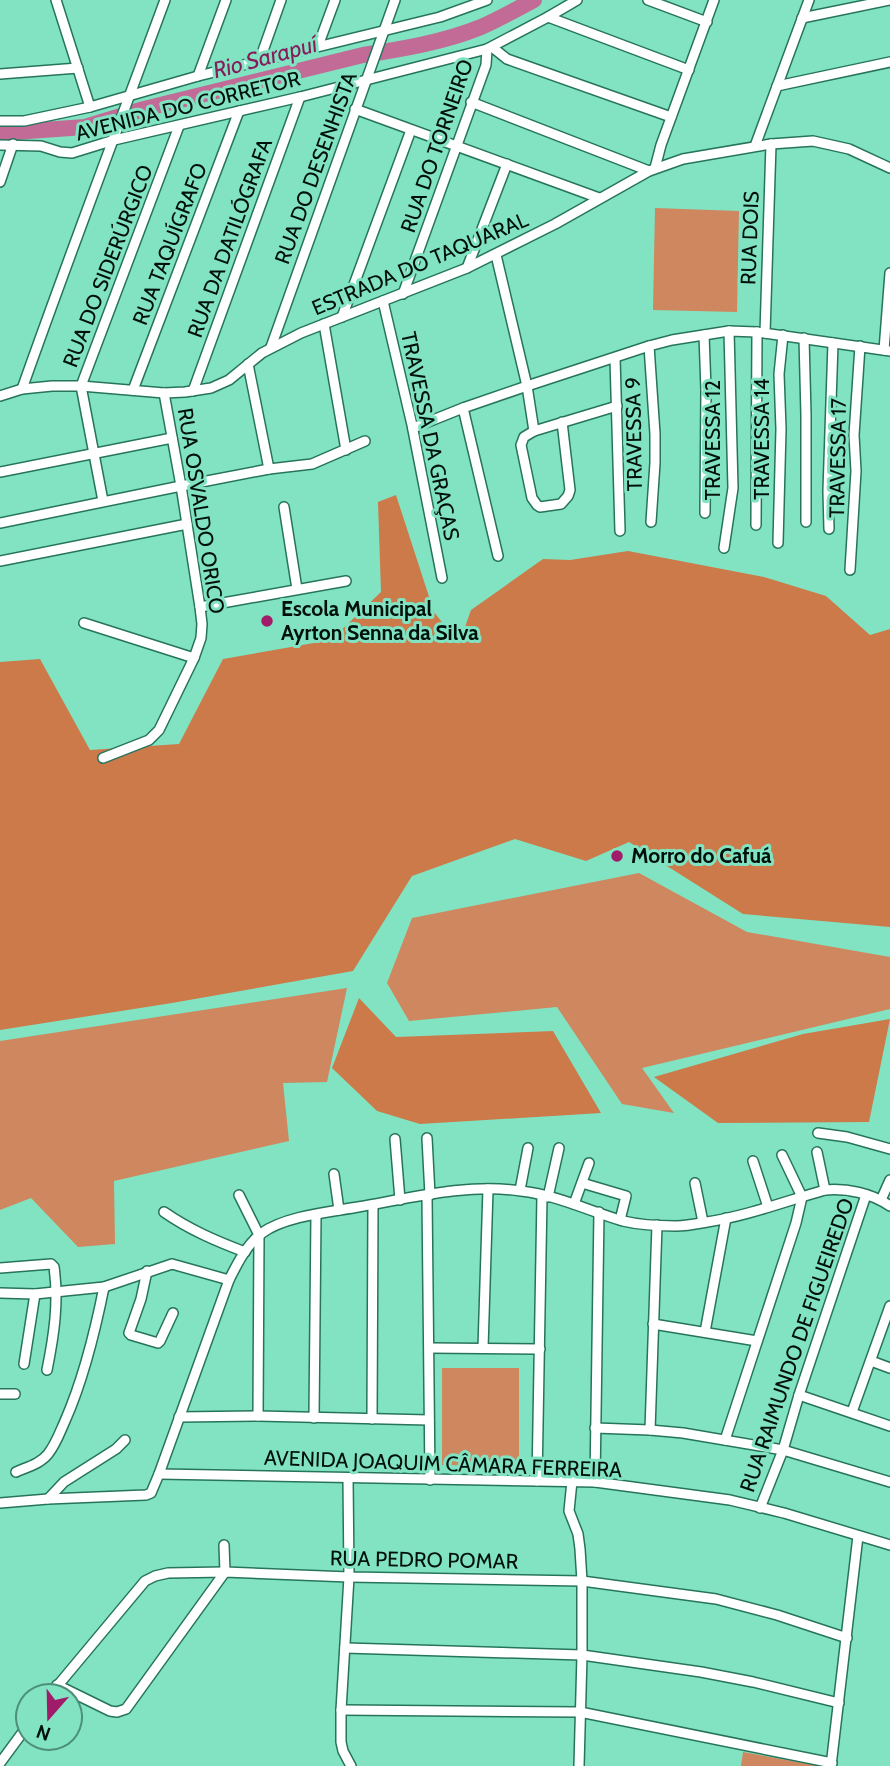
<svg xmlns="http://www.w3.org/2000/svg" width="890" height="1766" viewBox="0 0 890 1766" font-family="Cabin,sans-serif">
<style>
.green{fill:#ce875f}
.forest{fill:#cc7a49}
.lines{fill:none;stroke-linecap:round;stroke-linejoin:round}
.river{stroke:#c26b96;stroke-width:16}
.minor-casing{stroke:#27745d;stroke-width:12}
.minor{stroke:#fff;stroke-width:9}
.poi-dot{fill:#a01c6b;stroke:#81e3c2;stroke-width:2.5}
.labels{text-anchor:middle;stroke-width:6;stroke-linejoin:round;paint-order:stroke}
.street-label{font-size:21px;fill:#00110b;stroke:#81e3c2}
.poi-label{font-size:21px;font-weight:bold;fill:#00110b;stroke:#81e3c2;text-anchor:start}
.water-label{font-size:23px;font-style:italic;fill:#851d5a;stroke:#81e3c2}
</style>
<rect width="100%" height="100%" fill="#81e3c2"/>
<g class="green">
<path d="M655,208L739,211L737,312L653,310Z"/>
<path d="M639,873L747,932L890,957V1009L642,1068L674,1113L622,1104L557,1007L409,1021L387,983L412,918Z"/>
<path d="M347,988L327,1082L283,1083L289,1141L114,1181L115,1244L78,1247L31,1198L0,1210V1041Z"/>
<path d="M442,1368H519V1466L442,1465Z"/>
<path d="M743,1752L819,1766H741Z"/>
</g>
<g class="forest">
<path d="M396,495L434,612L459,644L471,610L543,559L570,560L628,551L764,577L826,596L870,635L890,629V927L743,914L629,842L586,861L515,839L412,876L353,971L172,1003L0,1030V662L40,659L90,750L179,744L223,659L331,640L381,592L378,502Z"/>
<path d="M359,998L396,1037L553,1031L601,1113L420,1124L377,1111L332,1068Z"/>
<path d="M890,1019L869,1122L718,1123L654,1077L803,1034Z"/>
</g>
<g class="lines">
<path class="river" d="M0,133L85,127L144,109L363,55C403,49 444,42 481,27C499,19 517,9 534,0"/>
<defs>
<g id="minor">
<path d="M56,0L90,107"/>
<path d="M648,0L707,22"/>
<path d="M548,17L689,70"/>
<path d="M802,18L890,0"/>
<path d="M318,46L335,0"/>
<path d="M492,47L507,59L671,117"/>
<path d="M259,62L281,0"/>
<path d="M0,74L78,68"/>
<path d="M198,76L226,0"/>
<path d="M777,86L890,62"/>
<path d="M471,102L649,171"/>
<path d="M355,109L599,198"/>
<path d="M0,121H24L90,107L198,76L440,17L487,0"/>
<path d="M0,145L41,146L60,152L72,153L114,140L300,97L487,49L548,17L577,0"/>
<path d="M755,146L809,0"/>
<path d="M655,168L661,145L714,0"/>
<path d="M0,182L13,144"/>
<path d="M496,255L527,386L534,431"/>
<path d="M467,268L507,164"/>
<path d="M403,294L486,65L487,49"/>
<path d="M383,301L412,425L442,578"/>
<path d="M342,317L411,130"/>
<path d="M324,324L346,450"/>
<path d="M765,333L771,144"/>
<path d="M704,335L706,390L705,513"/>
<path d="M804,338L806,415V522"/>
<path d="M649,346L655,434V463L651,522"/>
<path d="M271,347L395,0"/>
<path d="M884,350L890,273"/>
<path d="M615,358L620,531"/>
<path d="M248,364L269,469"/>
<path d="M22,389C68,259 117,130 165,0"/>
<path d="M133,390L239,111"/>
<path d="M193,391L300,97"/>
<path d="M0,396L22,389L52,386H81L164,393L185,392L211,388L229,380L262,353L301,333L467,268L555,224L649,171L683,159L771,144L813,141L849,149L890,168"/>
<path d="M463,408L498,556"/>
<path d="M562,422L570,490L568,496L561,504L540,507L537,505L532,498L521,445L524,437L534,431L617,406"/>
<path d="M413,428L463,408L527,386L649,346L672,340L729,331L757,332L890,351"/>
<path d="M0,472L172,438"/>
<path d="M103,501L81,386L179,126"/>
<path d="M284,507L297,589"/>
<path d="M0,523L181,486L269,469L312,464L365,441"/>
<path d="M756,525L757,332"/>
<path d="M829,529L828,491L833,343"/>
<path d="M778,543L781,429L779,374L783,335"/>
<path d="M724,548L733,488L729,331"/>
<path d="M0,561L187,524"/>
<path d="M850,570L856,471L854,435L860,346"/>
<path d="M200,607L346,581"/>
<path d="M84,623L194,658"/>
<path d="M103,758L149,740L159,730L194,658L201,638L202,624L200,607L181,486L164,393"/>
<path d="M818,1133L847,1137L890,1149"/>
<path d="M427,1138L430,1195"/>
<path d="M395,1139L400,1200"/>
<path d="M817,1152L825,1190"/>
<path d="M753,1161L768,1207"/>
<path d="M334,1174L339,1210"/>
<path d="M582,1183L626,1196L620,1220"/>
<path d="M695,1183L703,1222"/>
<path d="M520,1190L528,1148"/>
<path d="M239,1195L259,1235L258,1416"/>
<path d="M427,1196L430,1480"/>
<path d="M548,1197L559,1148"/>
<path d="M881,1200L890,1180"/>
<path d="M574,1204L589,1163"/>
<path d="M164,1212C190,1230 216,1241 245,1252"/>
<path d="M0,1268L51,1264L54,1267C59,1302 54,1335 47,1370"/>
<path d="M147,1271L141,1299L129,1333L131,1335L158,1343L160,1341L173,1313"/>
<path d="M0,1293L35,1294L104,1287L172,1264L229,1280"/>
<path d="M653,1324L757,1341"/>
<path d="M705,1332L726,1218"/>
<path d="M430,1348L540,1349"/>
<path d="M483,1348L488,1189"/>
<path d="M871,1361L890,1368"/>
<path d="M24,1364L35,1294"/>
<path d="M0,1394H15"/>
<path d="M799,1395L890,1426"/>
<path d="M852,1412L890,1306"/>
<path d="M179,1417L258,1416L429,1420"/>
<path d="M314,1418L316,1215"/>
<path d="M372,1419L373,1205"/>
<path d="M595,1428L650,1430L683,1433L783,1450L890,1482"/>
<path d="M650,1430L657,1225"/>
<path d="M725,1440L796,1223L802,1197L782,1155"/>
<path d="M16,1472C27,1467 40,1464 48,1454C56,1444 60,1432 65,1421C84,1378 95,1332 104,1287"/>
<path d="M159,1474L595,1482L730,1500L784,1513L890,1545"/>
<path d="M348,1478L349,1577L341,1710V1742L343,1751L351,1766"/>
<path d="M537,1481L542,1196"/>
<path d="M572,1481L569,1511L578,1534L580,1549L582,1581V1655L579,1766"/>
<path d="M595,1482L599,1212"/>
<path d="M48,1499L64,1482L116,1449L125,1440"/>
<path d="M0,1503L48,1499L146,1495L151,1493L159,1474L229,1280C237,1264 247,1244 262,1233C285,1216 330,1212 358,1207C410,1198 469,1183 521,1191C557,1195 589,1211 623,1221C640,1225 658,1226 676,1226C686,1226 696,1224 707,1222C747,1216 786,1201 825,1190C847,1188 871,1193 890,1206"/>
<path d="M760,1508L783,1450L799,1395L866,1195"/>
<path d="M345,1648L582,1655L701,1672L753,1682L839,1703"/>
<path d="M57,1685L110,1711L117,1712L126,1709L225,1572L224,1545"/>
<path d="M49,1696L145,1581L155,1576L168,1573L225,1572L349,1577L582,1581L716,1599L777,1615L847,1638"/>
<path d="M341,1710L580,1712L832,1763"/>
<path d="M0,1763L28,1725"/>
<path d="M831,1766L858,1536"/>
</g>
</defs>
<use href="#minor" class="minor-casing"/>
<use href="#minor" class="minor"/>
</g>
<g class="poi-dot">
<circle cx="267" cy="621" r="7"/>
<circle cx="617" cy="856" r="7"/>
</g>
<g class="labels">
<g class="street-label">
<text transform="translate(188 106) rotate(-14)" y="7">AVENIDA DO CORRETOR</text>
<text transform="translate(437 146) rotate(-71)" y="7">RUA DO TORNEIRO</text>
<text transform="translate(316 168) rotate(-70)" y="7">RUA DO DESENHISTA</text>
<text transform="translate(230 238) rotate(-70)" y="7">RUA DA DATILÓGRAFA</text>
<text transform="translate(750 238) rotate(-88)" y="7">RUA DOIS</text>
<text transform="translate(170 244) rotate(-69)" y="7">RUA TAQUÍGRAFO</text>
<text transform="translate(420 264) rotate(-23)" y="7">ESTRADA DO TAQUARAL</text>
<text transform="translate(108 266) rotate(-69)" y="7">RUA DO SIDERÚRGICO</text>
<text transform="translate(634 434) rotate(-91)" y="7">TRAVESSA 9</text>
<text transform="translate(430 436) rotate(78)" y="7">TRAVESSA DA GRAÇAS</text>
<text transform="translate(762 439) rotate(-90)" y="7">TRAVESSA 14</text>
<text transform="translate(713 440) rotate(-90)" y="7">TRAVESSA 12</text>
<text transform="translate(838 458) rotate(-89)" y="7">TRAVESSA 17</text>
<text transform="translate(201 511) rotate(81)" y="7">RUA OSVALDO ORICO</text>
<text transform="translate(797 1345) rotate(-71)" y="7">RUA RAIMUNDO DE FIGUEIREDO</text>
<text transform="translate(443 1464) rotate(2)" y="7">AVENIDA JOAQUIM CÂMARA FERREIRA</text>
<text transform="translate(424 1560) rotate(1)" y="7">RUA PEDRO POMAR</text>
</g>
<g class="poi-label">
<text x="281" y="616">Escola Municipal<tspan x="281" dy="24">Ayrton Senna da Silva</tspan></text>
<text x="631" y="863">Morro do Cafuá</text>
</g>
<g class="water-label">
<text transform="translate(265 57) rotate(-15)" y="8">Rio Sarapuí</text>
</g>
</g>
<g transform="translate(49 1717) rotate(200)"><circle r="33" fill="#81e3c2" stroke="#4d8f79" stroke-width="2"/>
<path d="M0-5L12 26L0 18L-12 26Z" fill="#a01c6b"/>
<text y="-10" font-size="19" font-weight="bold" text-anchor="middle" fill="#00110b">N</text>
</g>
</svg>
